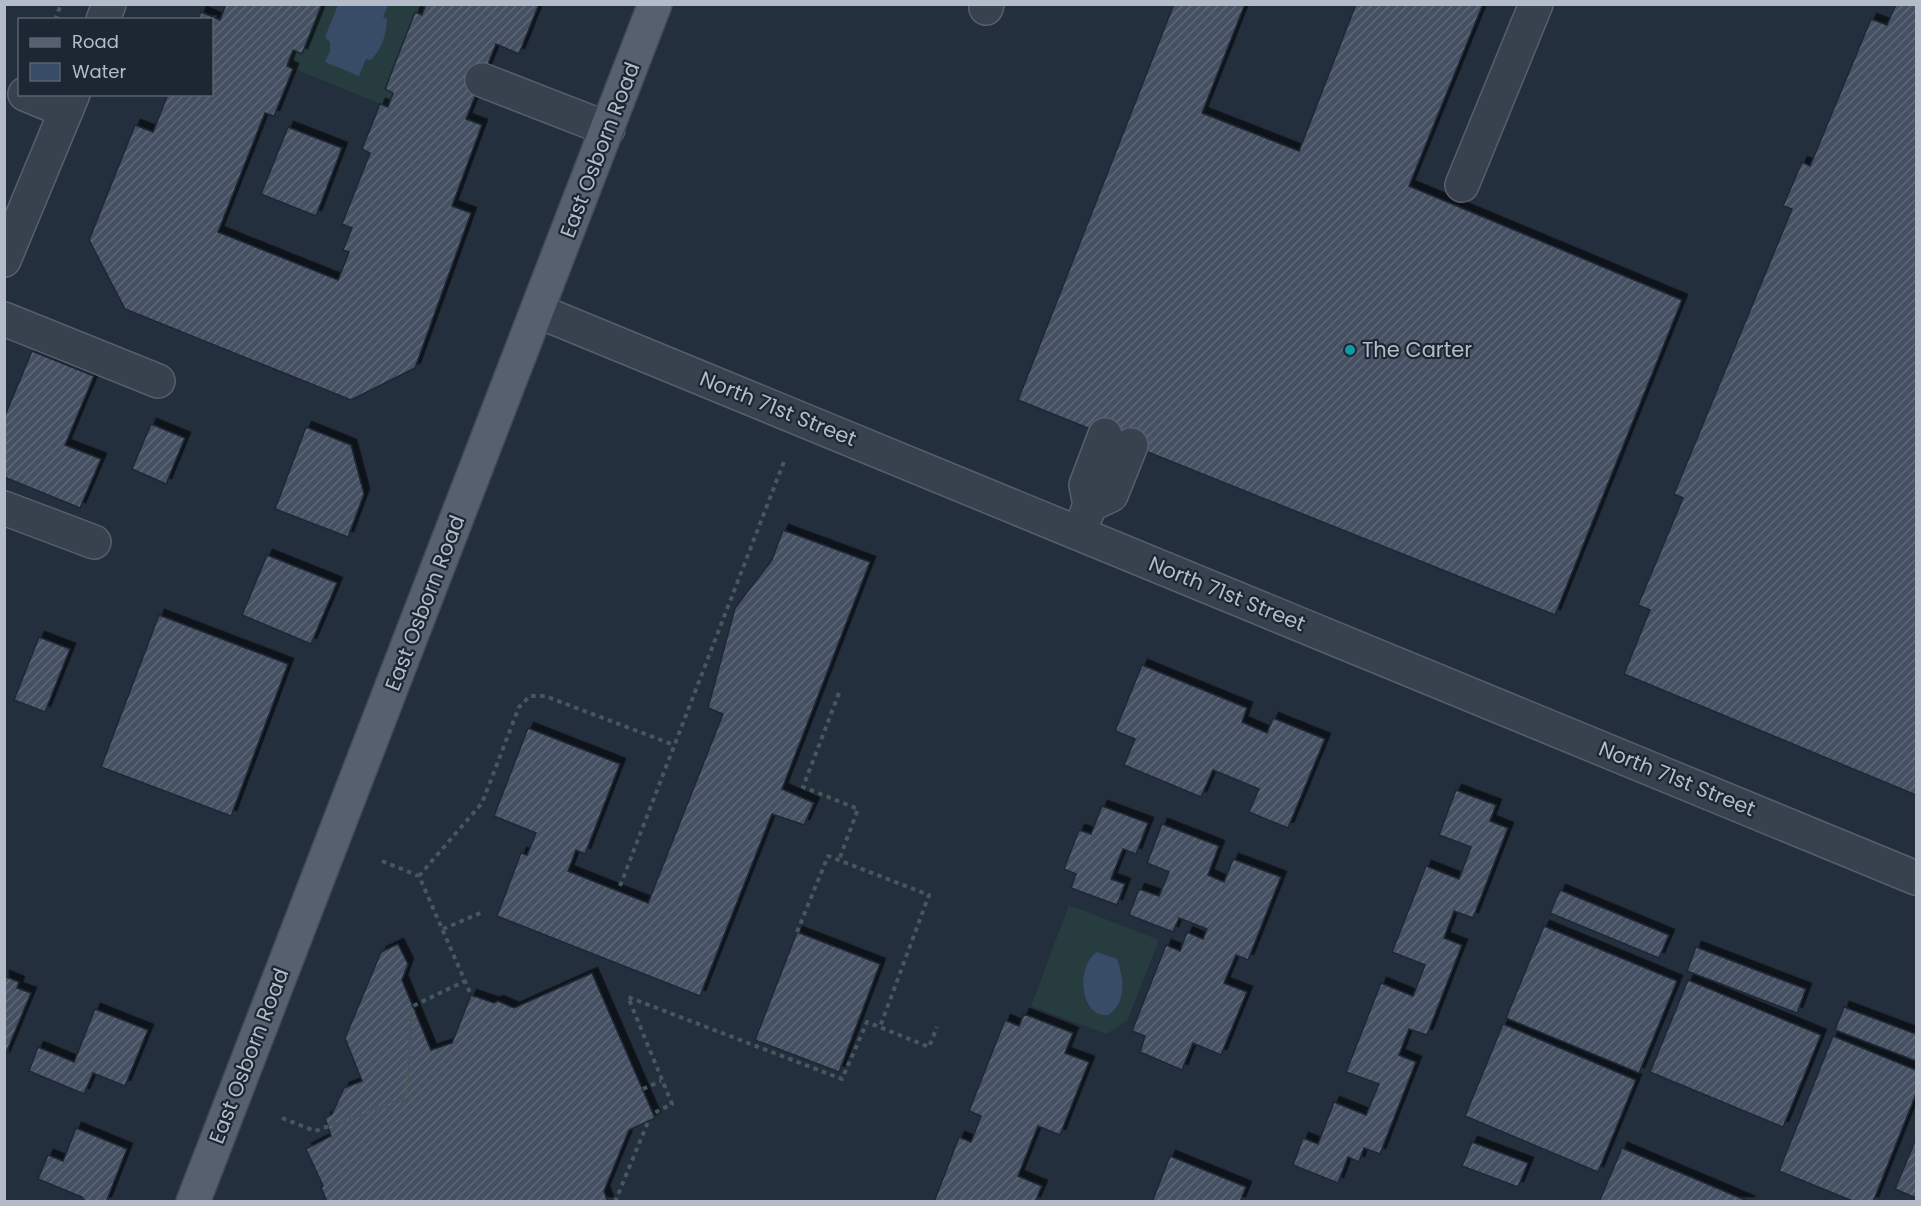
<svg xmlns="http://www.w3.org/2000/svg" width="1921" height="1206" viewBox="0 0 1921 1206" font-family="Poppins,sans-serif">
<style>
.grass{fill:#263c3f}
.water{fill:#394c67}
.building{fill:url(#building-hatch);stroke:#1f2835;stroke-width:1.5;filter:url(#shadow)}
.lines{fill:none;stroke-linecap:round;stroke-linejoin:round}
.minor-casing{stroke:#565f6c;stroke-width:36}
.major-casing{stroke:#414a57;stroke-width:36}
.path{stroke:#44595c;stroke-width:4;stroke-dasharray:4.5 4.5;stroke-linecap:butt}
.minor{stroke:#38414e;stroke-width:33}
.major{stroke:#56606e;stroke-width:33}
.culture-dot{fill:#0f9aa8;stroke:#1d2633;stroke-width:2}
.labels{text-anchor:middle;stroke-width:4.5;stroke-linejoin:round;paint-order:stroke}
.street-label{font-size:21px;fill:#b4bcc9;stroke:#1d2633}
.poi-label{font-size:21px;fill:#b4bcc9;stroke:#1d2633;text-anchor:start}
</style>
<defs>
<pattern id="building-hatch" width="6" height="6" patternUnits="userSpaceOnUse" patternTransform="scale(1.5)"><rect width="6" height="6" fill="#455162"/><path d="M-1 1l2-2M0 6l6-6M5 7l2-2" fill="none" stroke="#5d6877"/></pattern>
<filter id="shadow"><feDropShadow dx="5.5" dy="-5.5" stdDeviation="0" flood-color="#0009"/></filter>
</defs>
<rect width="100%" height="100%" fill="#242f3e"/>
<g class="grass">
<path d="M322,5H426L422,15L415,12L385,89L393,93L388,107L287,66L293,50L302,54Z"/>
<path d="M1069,905L1159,940L1127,1021L1106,1034L1031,1006Z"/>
</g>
<g class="water">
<path d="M338,5H388L383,17L387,19C386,36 382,48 371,60L366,59L359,76L325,62L330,51V42L325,37Z"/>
<path d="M1097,952L1117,959C1124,979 1127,1002 1108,1015C1105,1015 1101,1015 1098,1014C1078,1003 1079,964 1097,952Z"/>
</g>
<g class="building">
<path d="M226,4H322L302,54L293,50L287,66L293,69L274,116L265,113L218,232L338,280L349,252L343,250L352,228L342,224L370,153L362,149L380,104L388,107L393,93L385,89L415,12L422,15L426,4H539L519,54L496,44L466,119L482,125L452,206L471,213L415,368L351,400L125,309L89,240L135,125L153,132L168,94H212V20H198L201,12L220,20Z"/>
<path d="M1174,4H1245L1202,113L1299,151L1356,4H1483L1409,186L1682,300L1555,615L1018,400Z"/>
<path d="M1896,4H1916V795L1624,674L1650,610L1638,605L1683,498L1674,494L1792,209L1783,206L1802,162L1810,166L1871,19L1887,25Z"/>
<path d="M288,127L342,148L316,216L261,194Z"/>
<path d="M32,351L94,376L65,445L101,459L80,508L4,477V418Z"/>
<path d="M151,424L185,438L166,484L132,469Z"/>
<path d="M306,427L351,445L364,494L348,537L275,509Z"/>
<path d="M783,530L870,562L782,789L814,803L804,825L772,814L700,996L497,916L521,853L527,855L536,833L494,816L528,728L620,764L585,854L576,850L568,871L648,903L723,714L708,708L735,608L772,560Z"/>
<path d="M267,555L337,583L311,644L242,615Z"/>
<path d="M159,615L288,664L231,816L101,767Z"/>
<path d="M39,637L70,649L45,712L14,700Z"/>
<path d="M1142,665L1247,708L1242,722L1267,733L1273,718L1325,739L1288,828L1249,812L1259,789L1213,770L1201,797L1124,765L1135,739L1115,731Z"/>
<path d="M1456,790L1496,805L1490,821L1508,828L1473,918L1454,911L1444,938L1462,945L1427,1035L1409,1029L1399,1055L1416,1062L1380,1154L1364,1148L1359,1162L1348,1157L1338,1183L1293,1165L1303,1138L1318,1144L1334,1102L1366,1115L1379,1084L1346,1072L1381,983L1413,996L1425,965L1392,952L1426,866L1459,879L1471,847L1439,835Z"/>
<path d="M1102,806L1148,823L1136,854L1123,849L1111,879L1125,884L1117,905L1071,888L1076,874L1064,869L1079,830L1091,834Z"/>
<path d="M1162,824L1219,846L1208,875L1224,882L1233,859L1281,877L1248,960L1236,955L1224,983L1247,992L1221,1055L1193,1043L1182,1070L1140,1052L1145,1036L1132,1031L1166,945L1180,951L1187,932L1203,939L1207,929L1179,918L1173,932L1129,915L1139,889L1159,896L1169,872L1147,863Z"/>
<path d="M1560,890L1669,935L1659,958L1550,913Z"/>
<path d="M1544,926L1677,981L1639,1073L1506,1018Z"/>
<path d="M797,932L880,964L839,1072L755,1040Z"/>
<path d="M398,944L408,964L402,980L431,1050L452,1043L471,995L494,1003L498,1001L514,1008L592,973L655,1118L629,1130L604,1191L608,1202H327L321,1187L323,1186L306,1149L331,1136L325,1118L332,1114L344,1088L362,1081L345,1038L381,952Z"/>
<path d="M1696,947L1806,989L1797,1013L1687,971Z"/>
<path d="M4,976L19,982L17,988L31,993L4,1058Z"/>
<path d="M1688,980L1821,1035L1783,1127L1650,1072Z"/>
<path d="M1844,1007L1916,1034V1061L1835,1030Z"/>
<path d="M95,1009L148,1030L125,1086L93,1073L84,1094L29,1071L38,1047L74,1062Z"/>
<path d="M1024,1014L1073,1033L1065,1053L1089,1062L1060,1135L1038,1126L1018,1176L1042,1186L1035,1202H934L959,1137L971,1142L981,1116L969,1111L1005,1020L1019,1026Z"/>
<path d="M1503,1024L1636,1080L1598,1172L1465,1116Z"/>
<path d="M1833,1036L1916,1070V1094L1873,1202H1855L1779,1171Z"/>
<path d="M76,1128L127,1149L106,1202H85L82,1197L38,1179L48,1155L63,1161Z"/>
<path d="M1916,1139V1198L1895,1189Z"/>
<path d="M1472,1142L1528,1163L1518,1187L1462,1166Z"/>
<path d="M1622,1148L1750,1202H1599Z"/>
<path d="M1170,1156L1246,1187L1240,1202H1152Z"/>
</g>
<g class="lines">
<defs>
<g id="minor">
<path d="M986,8L987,4"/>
<path d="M103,20L109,4"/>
<path d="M482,80L608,129"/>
<path d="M25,94L66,111"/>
<path d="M1462,185L1536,4"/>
<path d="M4,260L73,94"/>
<path d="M538,311L1916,878"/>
<path d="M4,319L158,381"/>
<path d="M1090,505L1111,495L1131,445"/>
<path d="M4,508L94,542"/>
<path d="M1079,533L1090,505L1086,485L1105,435"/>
</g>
<path id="major" d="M193,1202L655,4"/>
</defs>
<use href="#minor" class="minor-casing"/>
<use href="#major" class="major-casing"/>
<g class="path">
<path d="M55,20L61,4"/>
<path d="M839,693L803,787L858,809L839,860"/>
<path d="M382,861L419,876L471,995"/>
<path d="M419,876L482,803L519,707L530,696H545L674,745"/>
<path d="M620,886L785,459"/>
<path d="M443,929L483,912"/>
<path d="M797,932L828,856L929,895L880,1027"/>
<path d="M643,1089L661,1081"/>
<path d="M282,1118L315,1131L405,1099L413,1006L465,981"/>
<path d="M615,1202L650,1117L654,1113L672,1104L628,997L842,1079L867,1022L929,1047L937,1027"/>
</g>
<use href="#minor" class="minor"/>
<use href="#major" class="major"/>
</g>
<circle class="culture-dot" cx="1350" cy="350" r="6"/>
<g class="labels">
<g class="street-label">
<text transform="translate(600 150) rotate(-69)" y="7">East Osborn Road</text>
<text transform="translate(778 409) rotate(22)" y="7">North 71st Street</text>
<text transform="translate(1227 594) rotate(22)" y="7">North 71st Street</text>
<text transform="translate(425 603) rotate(-69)" y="7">East Osborn Road</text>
<text transform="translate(1677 779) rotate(22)" y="7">North 71st Street</text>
<text transform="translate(249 1056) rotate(-69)" y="7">East Osborn Road</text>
</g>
<g class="poi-label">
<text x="1362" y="357">The Carter</text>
</g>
</g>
<rect width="1921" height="1206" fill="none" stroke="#b4bcc9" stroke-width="12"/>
<rect x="18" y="18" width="195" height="78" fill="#1d2633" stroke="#59626f" stroke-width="1.5"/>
<rect x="30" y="38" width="30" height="9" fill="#56606e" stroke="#59626f" stroke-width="1.5"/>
<text x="72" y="48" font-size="18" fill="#b4bcc9">Road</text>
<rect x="30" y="63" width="30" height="18" fill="#394c67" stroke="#59626f" stroke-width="1.5"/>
<text x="72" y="78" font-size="18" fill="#b4bcc9">Water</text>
</svg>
